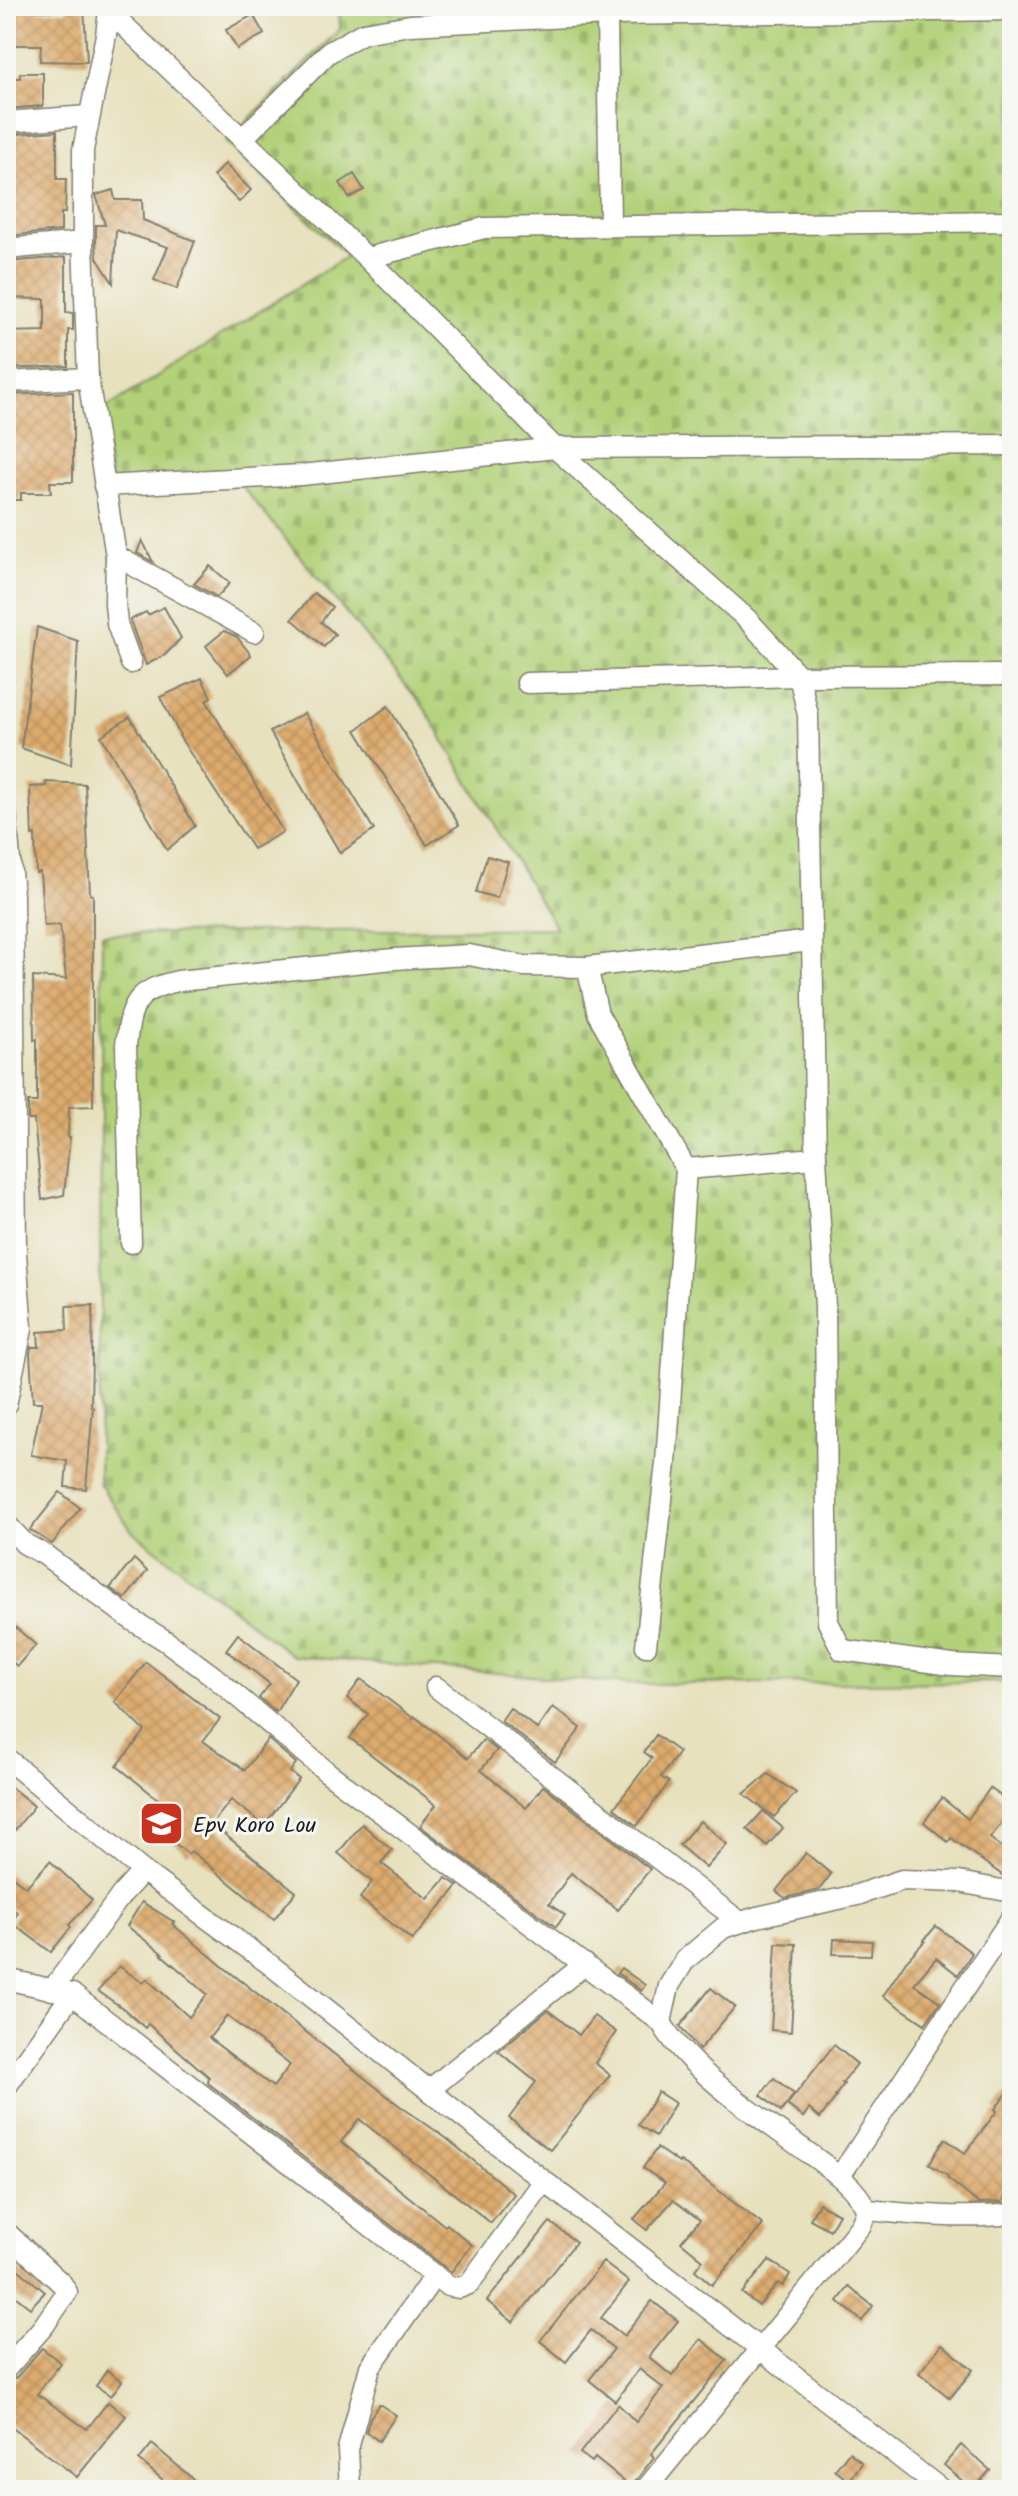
<svg xmlns="http://www.w3.org/2000/svg" width="1018" height="2496" viewBox="0 0 1018 2496" font-family="Kalam,sans-serif">
<style>
.cemetery{fill:url(#cemetery-stones);stroke:#67764a;stroke-width:2}
.building{fill:url(#building-cross-hatch);fill-rule:evenodd}
.lines{fill:none;stroke-linecap:round;stroke-linejoin:round}
.minor-casing{stroke:#827e6d;stroke-width:23}
.minor{stroke:#fff;stroke-width:20}
.labels{text-anchor:middle;stroke-width:6;stroke-linejoin:round;paint-order:stroke}
.poi-label{font-size:22px;fill:#1c1c1c;stroke:#f6f6f2;text-anchor:start}
</style>
<defs>
<pattern id="cemetery-stones" width="16" height="16" patternUnits="userSpaceOnUse" patternTransform="scale(2)"><rect width="16" height="16" fill="#b2d179"/><path d="M2 7V4a2 2 0 0 1 4 0v3zM10 15v-3a2 2 0 0 1 4 0v3z" fill="#98b368"/></pattern>
<pattern id="building-cross-hatch" width="8" height="8" patternUnits="userSpaceOnUse" patternTransform="scale(2)"><rect width="8" height="8" fill="#dcaa6d"/><path d="M0 0l8 8M0 8l8-8" fill="none" stroke="#bc925e"/></pattern>
</defs>
<rect width="100%" height="100%" fill="#f6f6f2"/>
<filter id="ink" filterUnits="userSpaceOnUse"><feTurbulence type="fractalNoise" baseFrequency=".0125" numOctaves="2"/><feDisplacementMap in="SourceGraphic" scale="16" xChannelSelector="R" yChannelSelector="G"/><feConvolveMatrix kernelMatrix="1 2 1 2 8 2 1 2 1" color-interpolation-filters="sRGB"/></filter>
<filter id="wash" filterUnits="userSpaceOnUse"><feTurbulence type="fractalNoise" baseFrequency=".006" numOctaves="4" result="noise"/><feDisplacementMap in="SourceGraphic" scale="32" xChannelSelector="R" yChannelSelector="G"/><feGaussianBlur stdDeviation="1.8" result="paint"/><feColorMatrix in="noise" values="0 0 0 0 0 0 0 0 0 0 0 0 0 0 0 0 0 1.4 0 .05"/><feComposite in="paint" operator="in"/></filter>
<g filter="url(#wash)">
<rect width="100%" height="100%" fill="#e7e1be"/>
<path class="cemetery" d="M339,6H1012V1682L628,1684L293,1656L132,1531L99,1483L102,934L556,928L423,706L241,485L112,490L102,411L347,256L226,142L340,29Z"/>
<g id="blocks">
<g class="building">
<path d="M67,6H84L87,62L40,61L41,45H6V19L14,17L19,11H68Z"/>
<path d="M253,15L264,34L237,49L226,30Z"/>
<path d="M20,73H43V106L6,109V78H20Z"/>
<path d="M57,131V179H66L65,213H61V231L6,236V135Z"/>
<path d="M225,164L251,190L239,202L213,176Z"/>
<path d="M354,174L364,190L349,198L340,183Z"/>
<path d="M113,190L115,200H142L143,220L195,241L177,289L154,280L168,247L116,230L113,283L97,258L96,242V225H105L96,195Z"/>
<path d="M66,257V312L73,313V330H68V366L6,369V332L45,331V299L6,298V262Z"/>
<path d="M73,392V482H50L51,493H21V500H6V395Z"/>
<path d="M142,540L153,562L137,553Z"/>
<path d="M210,566L230,583L217,597L194,584Z"/>
<path d="M314,593L332,607L321,622L335,634L324,647L292,619Z"/>
<path d="M164,607L181,638L165,655L146,665L130,620L146,612L148,615Z"/>
<path d="M37,627L78,641L71,765L21,748Z"/>
<path d="M224,631L237,637L251,655L228,674L206,646Z"/>
<path d="M202,678L211,697L206,700L283,832L253,849L179,736L180,735L160,697Z"/>
<path d="M388,706L459,825L427,845L356,730Z"/>
<path d="M304,713L374,830L340,853L270,732Z"/>
<path d="M130,717L195,826L167,850L101,736Z"/>
<path d="M46,782L85,784L90,894L93,895V1106L69,1107L68,1137H70L64,1195L42,1200L34,1120H28V1102H37V1039L34,1040L33,977L66,979L60,925L44,926L40,872L36,873L35,835L32,836L30,787L46,786Z"/>
<path d="M487,856L508,862L497,898L476,892Z"/>
<path d="M93,1305L91,1407H93L86,1489L65,1487L67,1461L31,1455L42,1402H33L30,1354L31,1347H39L38,1332L67,1330L66,1306Z"/>
<path d="M60,1492L80,1508L52,1544L30,1530Z"/>
<path d="M134,1559L147,1571L125,1599L110,1588Z"/>
<path d="M6,1619L36,1645L17,1666L6,1657Z"/>
<path d="M238,1634L296,1679L276,1712L259,1698L270,1684L226,1650Z"/>
<path d="M146,1662L220,1719L203,1741L245,1770L268,1739L296,1763L290,1772L299,1779L264,1825L231,1800L212,1824L296,1892L274,1919L191,1851L188,1854L165,1835L149,1825L164,1804L117,1766L145,1731L115,1702Z"/>
<path d="M361,1679L413,1718L414,1716L468,1758L483,1740L497,1750L481,1770L526,1808L543,1786L650,1869L618,1910L571,1873L549,1904L565,1915L556,1927L420,1826L436,1805L350,1738L368,1714L347,1698Z"/>
<path d="M553,1707L581,1728L555,1762L501,1721L510,1708L537,1729Z"/>
<path d="M656,1735L679,1752L661,1777L669,1782L637,1826L614,1808L652,1758L644,1752Z"/>
<path d="M768,1774L796,1793L774,1817L744,1794Z"/>
<path d="M6,1783L34,1806L15,1830L6,1823Z"/>
<path d="M990,1788L1012,1804V1809L990,1838L1012,1855V1868L1005,1877L951,1838L948,1842L924,1822L942,1798L968,1819Z"/>
<path d="M763,1811L783,1828L767,1846L747,1829Z"/>
<path d="M700,1821L727,1844L706,1868L679,1845Z"/>
<path d="M362,1824L392,1850L381,1863L428,1899L446,1878L458,1886L412,1940L360,1898L372,1882L338,1853Z"/>
<path d="M806,1853L831,1874L819,1890L785,1898L776,1891Z"/>
<path d="M50,1861L92,1900L69,1925L71,1927L51,1952L11,1922L18,1913L6,1904V1872L26,1887Z"/>
<path d="M142,1902L174,1922L172,1924L226,1969L400,2106L446,2138L514,2194L491,2223L359,2119L341,2142L445,2226L447,2224L472,2245L451,2272L208,2083L209,2077L148,2024L145,2028L124,2009L98,1991L119,1966L143,1983L147,1979L189,2017L207,1994L162,1955L163,1954L127,1926ZM227,2016L290,2065L273,2087L209,2038Z"/>
<path d="M936,1926L972,1953L958,1975L936,1958L914,1984L940,2002L925,2024L883,1996L906,1961L925,1941L924,1940Z"/>
<path d="M834,1939L872,1941L871,1955L833,1954Z"/>
<path d="M776,1943L796,1944L791,2032L771,2030Z"/>
<path d="M621,1968L645,1985L641,1991L617,1973Z"/>
<path d="M711,1988L735,2007L699,2050L680,2026Z"/>
<path d="M548,2010L579,2035L594,2016L616,2032L595,2063L610,2075L550,2150L509,2118L536,2082L498,2051Z"/>
<path d="M834,2045L857,2064L842,2083L844,2084L835,2096L836,2097L820,2118L809,2109L803,2117L787,2105Z"/>
<path d="M774,2078L794,2094L781,2112L761,2095Z"/>
<path d="M1012,2087V2188L1002,2202L978,2203L947,2178L948,2176L929,2164L945,2139L965,2153L997,2111L995,2109Z"/>
<path d="M658,2092L675,2103L656,2136L638,2125Z"/>
<path d="M657,2148L679,2163L680,2161L763,2225L712,2285L695,2270L703,2260L681,2242L700,2220L673,2200L647,2230L634,2219L665,2183L643,2168Z"/>
<path d="M819,2203L839,2214L830,2230L810,2219Z"/>
<path d="M550,2222L576,2242L513,2322L487,2301Z"/>
<path d="M6,2259L45,2292L30,2308L6,2289Z"/>
<path d="M769,2260L790,2274L783,2286L778,2283L759,2306L742,2293Z"/>
<path d="M603,2262L629,2282L601,2318L624,2336L652,2301L678,2321L649,2357L672,2376L701,2339L727,2360L651,2454L654,2457L631,2487L595,2458L592,2462L580,2453L618,2404L636,2422L663,2388L639,2369L615,2401L589,2380L614,2349L591,2330L566,2362L540,2341Z"/>
<path d="M849,2287L873,2306L862,2321L838,2301Z"/>
<path d="M942,2344L973,2370L950,2398L919,2373Z"/>
<path d="M42,2348L61,2363L37,2394L87,2429L108,2402L126,2416L77,2477L6,2423V2382L16,2378Z"/>
<path d="M107,2370L122,2381L111,2396L96,2386Z"/>
<path d="M379,2404L396,2415L379,2441L366,2432L370,2418Z"/>
<path d="M152,2444L206,2490H175L139,2460Z"/>
<path d="M961,2445L990,2470L973,2490L944,2465Z"/>
<path d="M849,2452L862,2463L849,2481L835,2470Z"/>
</g>
</g>
</g>
<g filter="url(#ink)">
<use href="#blocks" fill-opacity="0" stroke="#827e6d" stroke-width="2"/>
<g class="lines">
<defs>
<g id="minor">
<path d="M6,6H7"/>
<path d="M108,6L109,11L106,35L83,150V242L88,378L116,556L115,604L117,624L131,663"/>
<path d="M109,11L367,258L555,448L747,619L799,676L808,715L816,1158L825,1306L828,1622L842,1650L952,1665L1012,1668"/>
<path d="M607,15L610,226"/>
<path d="M6,122L88,116"/>
<path d="M243,138L328,53L363,33L410,25L607,15L1012,10"/>
<path d="M6,249L83,242"/>
<path d="M367,258L484,228L1012,221"/>
<path d="M6,382L88,378"/>
<path d="M104,486L301,475L555,448L1012,445"/>
<path d="M116,556L254,632"/>
<path d="M527,683L799,676L1012,675"/>
<path d="M6,812L13,895L16,1254L22,1329L6,1405"/>
<path d="M587,967L598,1014L686,1169L666,1463L646,1646"/>
<path d="M686,1169L816,1158"/>
<path d="M131,1243L126,1045C131,1004 135,990 178,981L394,959L469,955L524,966L587,967L811,941"/>
<path d="M6,1524L25,1544L45,1555L132,1620L166,1641L213,1676L327,1772L661,2022C688,2071 764,2120 810,2154C832,2170 854,2185 867,2210"/>
<path d="M436,1687L740,1922"/>
<path d="M6,1758L143,1871L268,1963L544,2181L942,2490"/>
<path d="M6,1979L72,1994L448,2286L459,2288L469,2284L544,2181"/>
<path d="M52,1990L122,1894L143,1871"/>
<path d="M661,2022L669,1986L685,1960L723,1928L757,1917L857,1895L902,1880L959,1882L1012,1892"/>
<path d="M6,2087L72,1994"/>
<path d="M429,2090L585,1964"/>
<path d="M840,2176L1012,1917"/>
<path d="M867,2210C916,2215 963,2219 1012,2214"/>
<path d="M6,2232L62,2284L67,2292L43,2327L6,2369"/>
<path d="M350,2490L348,2449L370,2367L435,2275"/>
<path d="M645,2490L850,2239L861,2225L867,2210"/>
</g>
</defs>
<use href="#minor" class="minor-casing"/>
<use href="#minor" class="minor"/>
</g>
</g>
<defs>
<symbol id="school-square" viewBox="-11 -11 22 22"><rect x="-9" y="-9" width="18" height="18" rx="4" fill="#c8321e" stroke="#f6f6f2"/><path d="M0-5L7-2L0 1L-7-2ZM-4 1L0 2.5L4 1V4Q0 6-4 4Z" fill="#fff"/></symbol>
</defs>
<g fill-rule="evenodd">
<use href="#school-square" x="136" y="1798" width="51" height="51"/>
</g>
<g class="labels">
<g class="poi-label">
<text x="193" y="1832">Epv Koro Lou</text>
</g>
</g>
<rect width="1018" height="2496" fill="none" stroke="#f6f6f2" stroke-width="32"/>
</svg>
